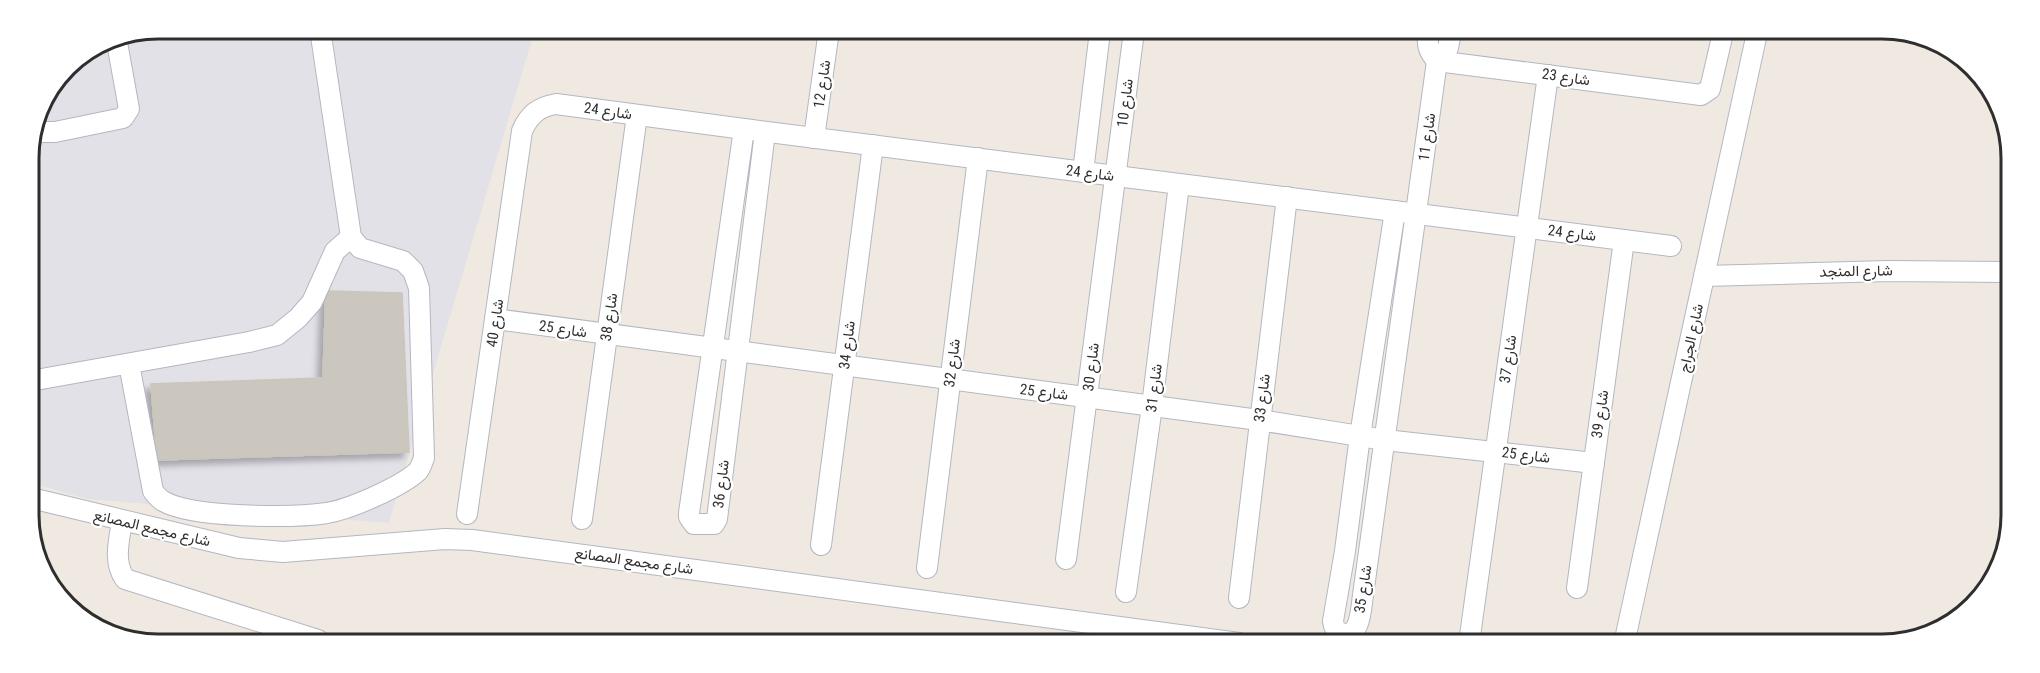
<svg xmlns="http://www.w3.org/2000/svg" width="2040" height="673" viewBox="0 0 2040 673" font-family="'Roboto Condensed',Vazirmatn,sans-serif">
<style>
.industrial{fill:#e3e1e8}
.building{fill:#cbc7bf;stroke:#cbc5ba;stroke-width:1.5;filter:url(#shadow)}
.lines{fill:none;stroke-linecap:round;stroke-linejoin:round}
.minor-casing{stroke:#b4b7c1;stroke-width:22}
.minor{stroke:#fff;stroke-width:20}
.labels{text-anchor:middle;stroke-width:4.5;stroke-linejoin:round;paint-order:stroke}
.street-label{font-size:15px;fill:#2e2e2e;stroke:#fff}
.rim{fill:none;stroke:#2e2e2e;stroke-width:3}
</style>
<defs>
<filter id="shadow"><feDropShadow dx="-5.5" dy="5.5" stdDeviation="3" flood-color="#0004"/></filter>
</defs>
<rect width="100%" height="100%" fill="#efe9e1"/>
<path class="industrial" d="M158,29H535L389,523L87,499L31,483L29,150L38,108L67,66L109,38Z"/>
<path class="building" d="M326,291L402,293L409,452L157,460L151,384L323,378Z"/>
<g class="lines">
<defs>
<g id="minor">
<path d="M1428,32C1427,45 1428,51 1437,61"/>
<path d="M1437,61L1701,95L1710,89L1723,33"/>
<path d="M744,129L689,513V517L694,524H714L717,519L765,132"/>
<path d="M33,132H55L123,118L129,109L116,37"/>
<path d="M814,138L829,30"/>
<path d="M1083,172L1100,31"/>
<path d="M1395,211L1360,436L1345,551L1333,621C1334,627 1335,631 1341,633C1361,640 1361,607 1363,595L1437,61L1448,48L1451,32"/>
<path d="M1704,276L1888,271L2008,272"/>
<path d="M495,319L1259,420L1385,440L1594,463"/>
<path d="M129,364L153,491C156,495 159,499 163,501C191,518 293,518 327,513C350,509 401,487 418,471C421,467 422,463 424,458L419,288L413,271L403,261L360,248L351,237L320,29"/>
<path d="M30,381L249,342L277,335L298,318L312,302L335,251L351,237"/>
<path d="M31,498L239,548L283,552L445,539L472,540L1239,643"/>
<path d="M467,514L522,131C529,115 538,107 556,104L744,129L1671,246"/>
<path d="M582,519L637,115"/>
<path d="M122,521C119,541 113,562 125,579L318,640"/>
<path d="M821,545L873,145"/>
<path d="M1066,559L1134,31"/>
<path d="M927,568L978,158"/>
<path d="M1577,588L1624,240"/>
<path d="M1126,592L1152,406L1179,184"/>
<path d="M1239,598L1287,197"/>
<path d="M1469,643L1548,75"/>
<path d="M1624,644L1757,33"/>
</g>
</defs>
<use href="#minor" class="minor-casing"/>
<use href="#minor" class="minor"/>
</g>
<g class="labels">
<g class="street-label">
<text transform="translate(1566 77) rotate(8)" y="5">شارع 23</text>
<text transform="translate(822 84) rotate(-82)" y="5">شارع 12</text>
<text transform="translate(1125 103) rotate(-83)" y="5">شارع 10</text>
<text transform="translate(608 111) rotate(8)" y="5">شارع 24</text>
<text transform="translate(1427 137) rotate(-82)" y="5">شارع 11</text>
<text transform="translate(1090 173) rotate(7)" y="5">شارع 24</text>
<text transform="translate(1572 233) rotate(7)" y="5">شارع 24</text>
<text transform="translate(1856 271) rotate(-1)" y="5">شارع المنجد</text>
<text transform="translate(609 317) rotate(-82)" y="5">شارع 38</text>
<text transform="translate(495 323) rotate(-82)" y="5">شارع 40</text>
<text transform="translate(563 329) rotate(8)" y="5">شارع 25</text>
<text transform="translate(1691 338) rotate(-78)" y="5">شارع الجراج</text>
<text transform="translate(847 345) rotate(-83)" y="5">شارع 34</text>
<text transform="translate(1508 359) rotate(-82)" y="5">شارع 37</text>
<text transform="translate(952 363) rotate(-83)" y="5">شارع 32</text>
<text transform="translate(1091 367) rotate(-83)" y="5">شارع 30</text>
<text transform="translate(1154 388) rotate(-83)" y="5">شارع 31</text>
<text transform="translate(1044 392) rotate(7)" y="5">شارع 25</text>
<text transform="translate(1262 398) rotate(-83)" y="5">شارع 33</text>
<text transform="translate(1600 414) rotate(-82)" y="5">شارع 39</text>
<text transform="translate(1526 455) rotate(7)" y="5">شارع 25</text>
<text transform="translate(721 484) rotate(-83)" y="5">شارع 36</text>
<text transform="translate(152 528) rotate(13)" y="5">شارع مجمع المصانع</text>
<text transform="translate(634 561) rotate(8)" y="5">شارع مجمع المصانع</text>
<text transform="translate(1363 589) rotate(-81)" y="5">شارع 35</text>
</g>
</g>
<path d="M0 0H2040V673H0ZM158 39H1882A119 119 0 0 1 2001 158V515A119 119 0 0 1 1882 634H158A119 119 0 0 1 39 515V158A119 119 0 0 1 158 39Z" fill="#fff" fill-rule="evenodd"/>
<path class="rim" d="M158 39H1882A119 119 0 0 1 2001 158V515A119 119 0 0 1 1882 634H158A119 119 0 0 1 39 515V158A119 119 0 0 1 158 39Z"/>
</svg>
